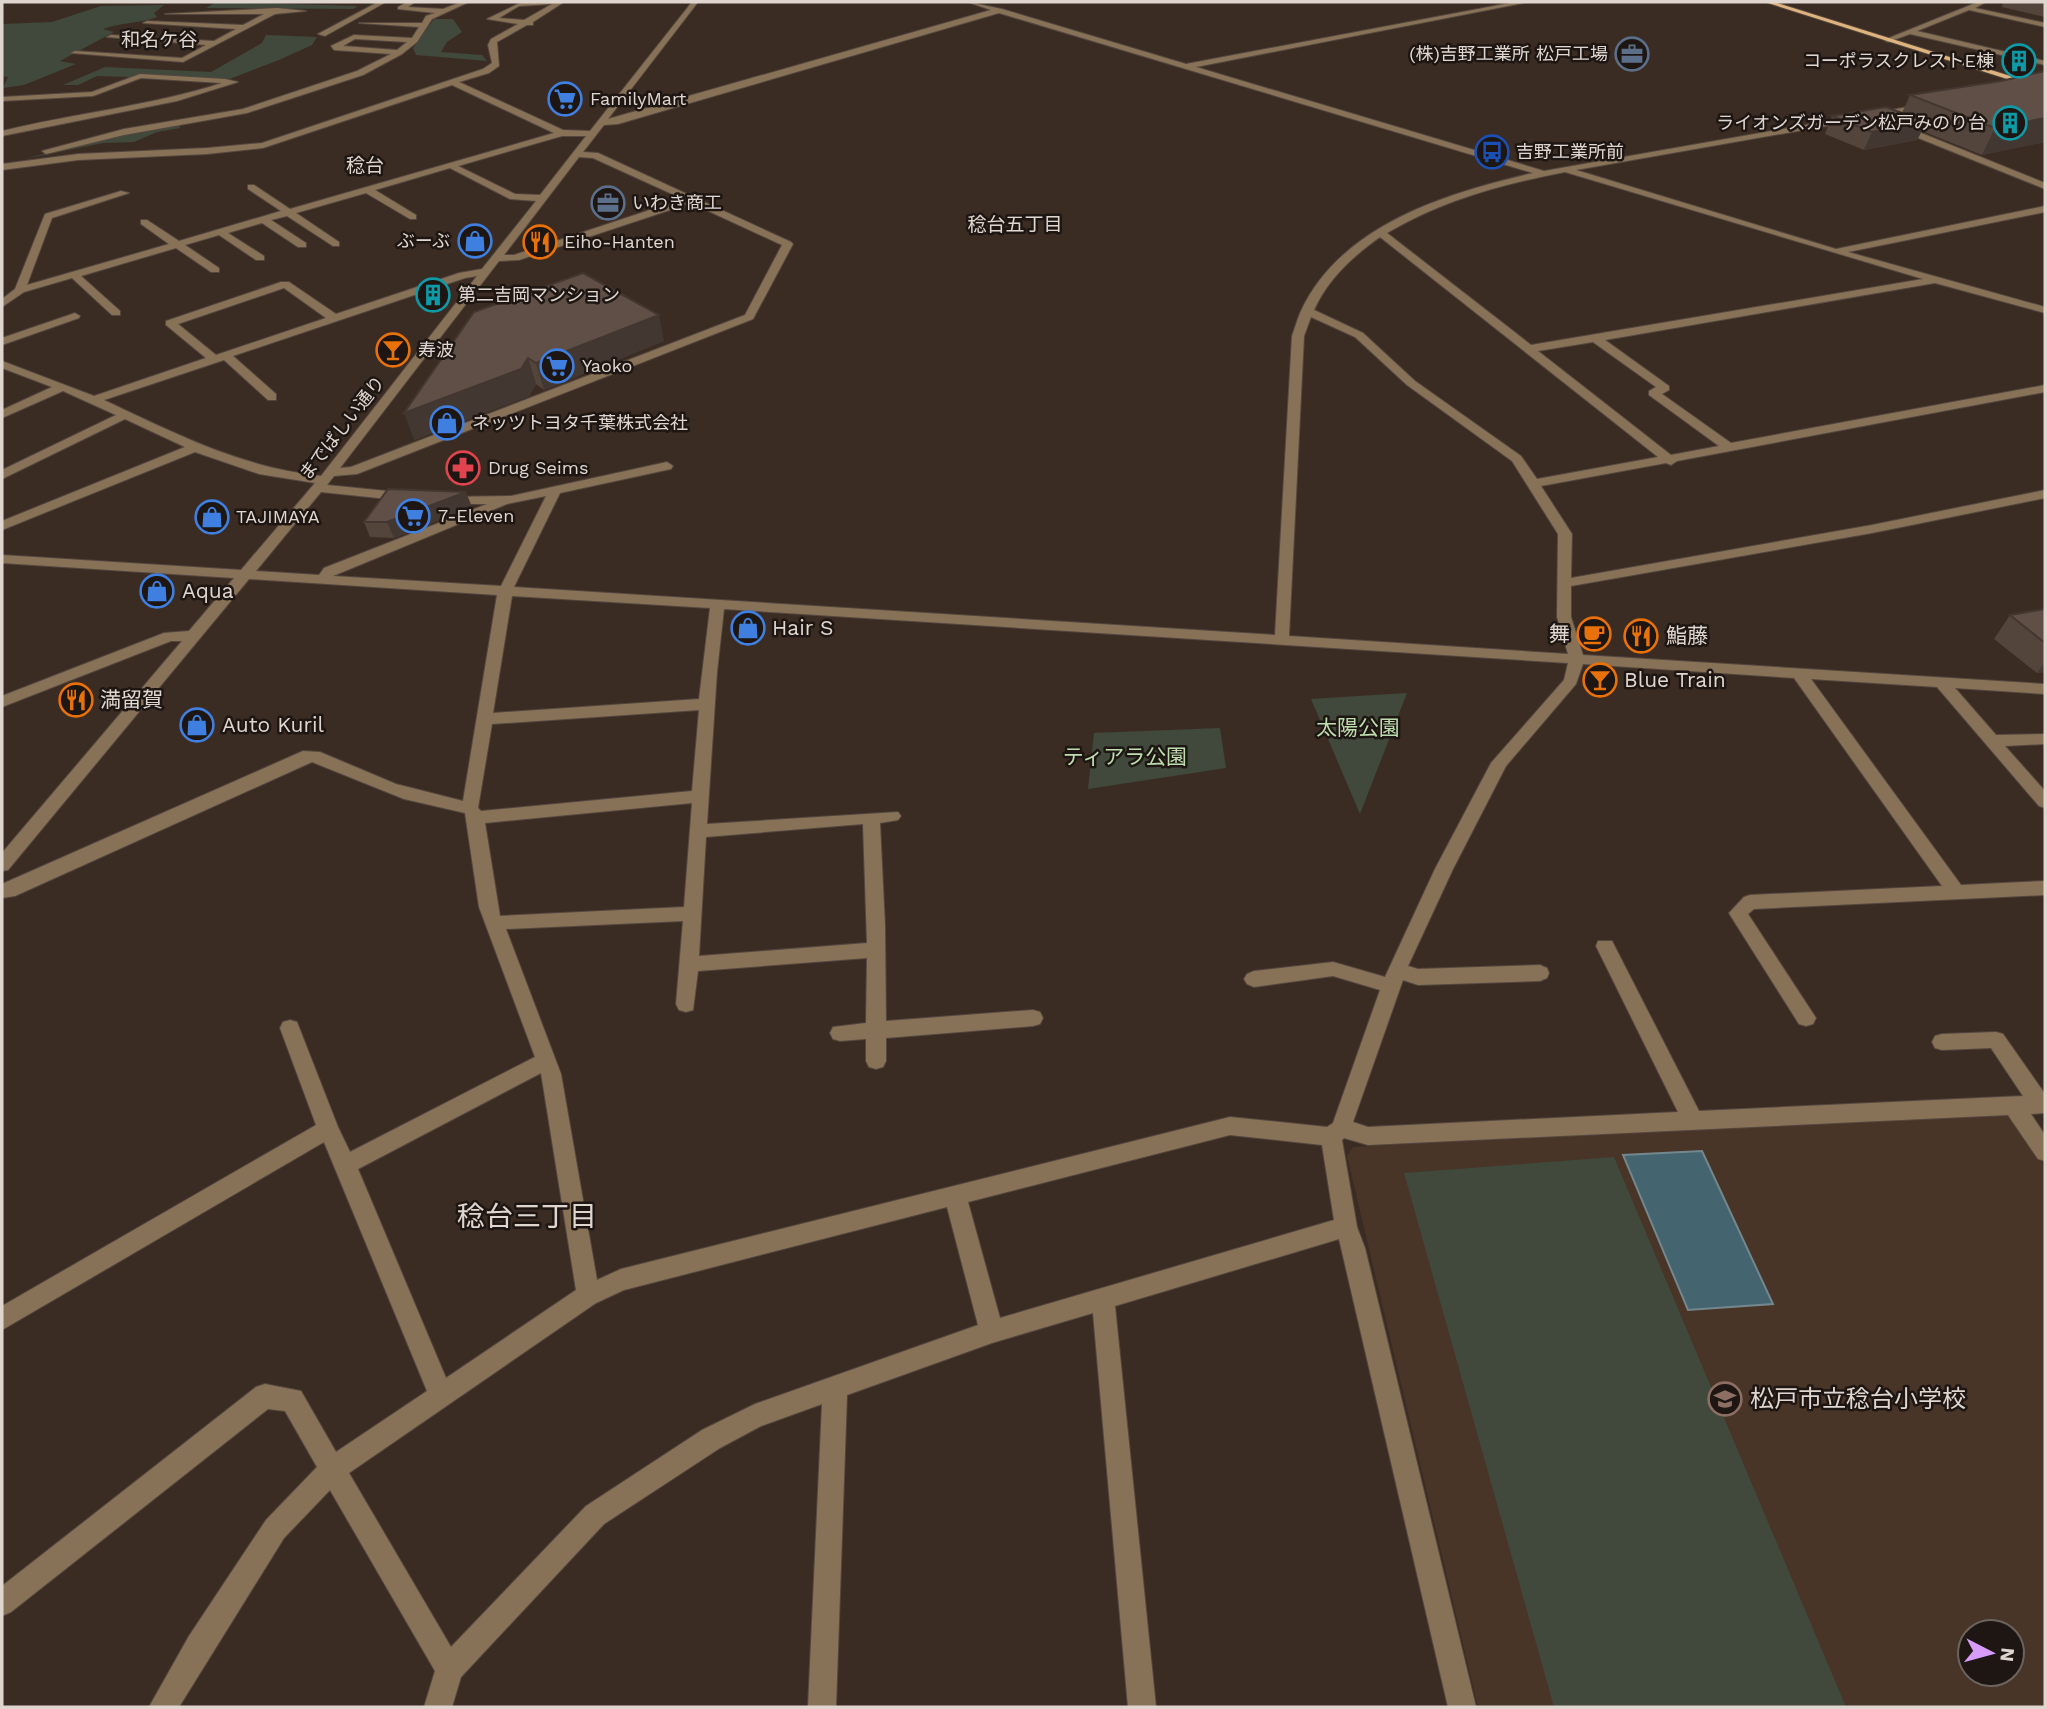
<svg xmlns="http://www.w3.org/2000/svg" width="2047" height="1709" viewBox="0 0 2047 1709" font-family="'Work Sans','Noto Sans JP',sans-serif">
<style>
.built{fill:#493428;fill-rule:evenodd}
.green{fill:#40493b}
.water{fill:#446570;stroke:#73878d;stroke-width:2}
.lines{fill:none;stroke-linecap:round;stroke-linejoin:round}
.minor-casing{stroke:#55473f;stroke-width:2}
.major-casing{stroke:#55473f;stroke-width:2}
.minor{fill:#877258;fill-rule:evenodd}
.major{fill:#dfb37d;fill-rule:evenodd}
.wall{fill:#53443c}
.shaded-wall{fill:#433731}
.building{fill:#604f46;stroke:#433731;stroke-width:2}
.labels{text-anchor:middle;stroke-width:5;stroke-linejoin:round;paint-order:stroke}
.far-poi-label{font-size:18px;fill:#e0d6d0;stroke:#1d1612;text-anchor:start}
.far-street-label{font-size:18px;fill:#e0d6d0;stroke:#1d1612}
.far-neighbourhood-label{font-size:19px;fill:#e0d6d0;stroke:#1d1612}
.poi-label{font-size:21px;fill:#e0d6d0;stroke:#1d1612;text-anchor:start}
.park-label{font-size:21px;fill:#beddae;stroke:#1d1612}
.near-poi-label{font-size:24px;fill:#e0d6d0;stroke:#1d1612;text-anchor:start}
.near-neighbourhood-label{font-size:28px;fill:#e0d6d0;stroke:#1d1612}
</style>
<rect width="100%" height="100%" fill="#3b2c23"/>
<path class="built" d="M1997,1110L2016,1121L2045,1165V1707H1478L1347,1156L1353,1147ZM1970,1632H2012V1674H1970Z"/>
<g class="green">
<path d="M216,2L358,6L353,9L206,8Z"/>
<path d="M164,5L154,13L157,17C139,24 121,22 103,29L114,32L60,61L76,64L24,85L3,88L8,77L2,76V24L52,22L101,6Z"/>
<path d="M434,19H453L462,32L447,42L441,52L482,55L487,61L416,55L413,48Z"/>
<path d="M266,35L317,37L312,45L279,60L227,80L97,76L78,85H63L105,67L211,72L262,43Z"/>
<path d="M180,124V128L157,132L134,142L103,143L24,159L125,133Z"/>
<path d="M1407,693L1360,814L1311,699Z"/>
<path d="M1220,728L1226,768L1088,789L1094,733Z"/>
<path d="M1614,1157L1846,1707H1554L1404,1173Z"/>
</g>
<path class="water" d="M1702,1151L1773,1304L1688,1310L1623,1155Z"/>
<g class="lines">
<defs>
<g id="minor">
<path d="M378,2H386L325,36L318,34Z"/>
<path d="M407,2H415L408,7L443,9L461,2H469L432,19L417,42L402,54L363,75L247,113L124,135L46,154L42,151L124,129L243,109L357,71L391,54L334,50L331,46L354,35L412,38L419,27L359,23H422L426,16L435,13L398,9V7ZM355,39L407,42L397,50L343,46Z"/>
<path d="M522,2H564L533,22V25H527L497,42L499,66L489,73L459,82L563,130L590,131L692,2H698L608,119L991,10L968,2L1002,9L1186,64L1515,2H1528L1196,67L1544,171L1925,104L1928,108L1576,170L1836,249L2045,206V212L1848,252L2045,307V313L1935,283L1605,340L1669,386V390L1662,394L1731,443L2045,385V392L1677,461L1671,465L1666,463L1541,486L1572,534L1571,578L1872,525L2045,490V498L1872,533L1571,586V617L1583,655L2045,684V694L1955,688L1996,735L2045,734V744L2005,746L2045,791V808L2039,806L1937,687L1811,679L1961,885L2045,881V895L1754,909L1748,914L1816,1018L1813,1024L1806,1026L1799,1024L1732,918L1729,913L1744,897L1750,895L1942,886L1794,678L1583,664L1576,684L1506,766L1453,869L1408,966L1418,969L1540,965L1547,968L1549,973L1547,978L1540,981L1418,985L1403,980L1353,1122L1368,1127L1678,1112L1596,946L1598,941H1612L1699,1111L2023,1096L1991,1048L1942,1050L1935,1048L1932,1042L1935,1036L1942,1034L1996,1032L2003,1034L2045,1094V1113L2031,1114L2045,1135V1161L2038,1159L2008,1115L1368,1145L1344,1138L1342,1140L1357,1227L1365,1248L1476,1707H1448L1339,1239L1115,1306L1156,1707H1128L1093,1313L992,1343L847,1395L836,1707H808L822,1404L761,1426L720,1448L604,1524L461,1677L452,1707H424L435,1671L330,1490L284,1538L179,1707H149L189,1636L266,1520L317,1467L285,1411L268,1409L11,1612L2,1616V1586L256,1387L265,1384L301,1391L336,1452L427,1391L324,1142L2,1330V1306L316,1125L280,1028L283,1022L290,1020L297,1022L338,1127L350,1152L535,1057L479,907L465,813L404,799L312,762L15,896L2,898V884L303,751L320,752L396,784L463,801L497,595L249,579L8,870L2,871V853L182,641H171L2,707V696L164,633L189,631L234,578L2,563V555L241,570L315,483L259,474L195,452L2,530V521L185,447L125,419L2,479V470L116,415L63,391L2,418V410L52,387L2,368V361L94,396L206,358L166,325V321L281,282H289L336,314L459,273L482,269L536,201L510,199L450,168L375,190L416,215V219H410L366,193L296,213L339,242V246H333L287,216L271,220L306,243V247H298L262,223L228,233L264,256V260H256L219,235L185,245L219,268V272H211L176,248L81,276L120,311V315H112L72,278L24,292L2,307V299L15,289L45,214L121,191L129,193L52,218L27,285L169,244L141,224V220H147L179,241L281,211L248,189V185H254L290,209L554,133L452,85L263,148L207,154L78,160L2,170V164L78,154L207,148L262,143L483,69L492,63L488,45L491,39L518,24L487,19ZM552,4L524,20L499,18L519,6ZM999,13L1533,173C1446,193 1341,225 1301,311C1298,317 1295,328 1292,336L1275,635L514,587L560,493L671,469L673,466L667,462L511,496L441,497V503L446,504H487L324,568L319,575L256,571L321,492L407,501L414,497L407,493L327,485L334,476L357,474L753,319L793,244L791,242L598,153L583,152L604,125L618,124ZM562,136H586L540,195L515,194L458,166ZM579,157L593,158L683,199L514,255H504ZM1565,172L1923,279L1531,345L1387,233C1443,200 1503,184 1565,172ZM691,203L782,245L745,315L351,467L340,468L499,261L519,260ZM1380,237L1658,457L1537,479L1521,456L1415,381L1363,333L1314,310C1328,279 1352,257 1380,237ZM477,276L321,476C242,468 174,433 104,400L224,360L268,400H276V394L233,356L465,278ZM284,288L326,318L216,355L178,324ZM1311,317L1355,337L1407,385L1512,461L1558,534L1557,617L1568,654L1289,636L1304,336ZM1593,342L1656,387L1649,391V395L1719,446L1671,455L1538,351ZM546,496L501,586L333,576L507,504ZM512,596L710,608L699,699L493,713ZM724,609L1568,663L1564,680L1491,763L1435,869L1385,977L1333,962L1254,971L1247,974L1244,979L1247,984L1254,987L1333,976L1380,990L1333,1123L1327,1127L1230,1117L621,1269L597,1280L561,1074L506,929L683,921L676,1004L679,1010L686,1012L693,1010L698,971L867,958L866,1023L833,1027L830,1033L833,1039L840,1041L866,1039V1061L869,1067L876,1069L883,1067L886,1061V1038L1033,1026L1040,1024L1043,1018L1040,1012L1033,1010L886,1021L885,926L880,823L898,820L901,816L898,812L707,824L717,672ZM699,710L692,791L481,811L478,808L492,724ZM692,803L684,907L500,916L485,823ZM863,824L867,943L699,956L706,837ZM541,1073L576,1290L446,1378L358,1169ZM1230,1135L1322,1145L1334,1220L1000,1318L968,1202ZM947,1207L978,1325L755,1404L702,1430L586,1506L451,1647L349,1473L596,1303L624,1290Z"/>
<path d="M1978,2H1986L1975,8L2045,23V27L1969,10L1917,31L2045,61V65L1910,34L1888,42L1884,40Z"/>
<path d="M277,8L306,11L275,14L183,62L71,53L75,51L182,58L206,45L107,37L111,35L214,41L236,29L143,23L147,21L243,25L264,14H165Z"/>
<path d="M140,74L225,79L238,82L177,101L2,136V131C75,113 150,106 222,83L141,78L93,96L2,101V97L92,92Z"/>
<path d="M1899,124L2045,183V189L1896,129Z"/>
<path d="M75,313L80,316L79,318L2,345V338Z"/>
</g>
<path id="major" d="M1765,2H1774L2045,87V91Z"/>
</defs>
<use href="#minor" class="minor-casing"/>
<use href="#major" class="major-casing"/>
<use href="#minor" class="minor"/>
<use href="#major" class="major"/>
</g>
<g class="wall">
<path d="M2003,2H2045V17L2002,7Z"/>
<path d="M2045,71V142L1982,155L1922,131L1917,140L1864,150L1825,134L1832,116L1902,113L1910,95L2001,81Z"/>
<path d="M474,312L664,341L544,390L536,384L529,396L414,440Z"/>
<path d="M472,507L394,538L370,537L364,522Z"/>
<path d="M2045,609V672L2037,673L1994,639L2010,615Z"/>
</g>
<g class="shaded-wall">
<path d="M2045,118V142L1982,155L1995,128Z"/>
<path d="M1926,122L1917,140L1864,150L1872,132Z"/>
<path d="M659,315L664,341L544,390L536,363Z"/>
<path d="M528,358L536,384L529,396L414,440L404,413Z"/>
<path d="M466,492L472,507L394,538L387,522Z"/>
<path d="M2045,662V672L2037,673Z"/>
</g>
<g class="building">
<path d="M2045,71V118L1995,128L1910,95L2001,81Z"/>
<path d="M1886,107L1926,122L1872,132L1832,116Z"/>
<path d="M583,273L659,315L536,363L528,358L521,369L404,413L474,312Z"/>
<path d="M388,489L466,492L387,522H364Z"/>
<path d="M2045,609V643L2010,615Z"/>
</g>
<defs>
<symbol id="office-ring" viewBox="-11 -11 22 22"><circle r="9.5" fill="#1d1612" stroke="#5c6f8a" stroke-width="1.5"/><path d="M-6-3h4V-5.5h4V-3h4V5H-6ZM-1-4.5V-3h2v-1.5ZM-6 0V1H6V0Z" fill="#5c6f8a"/></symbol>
<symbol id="building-ring" viewBox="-11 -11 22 22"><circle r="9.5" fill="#1d1612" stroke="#0f9aa8" stroke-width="1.5"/><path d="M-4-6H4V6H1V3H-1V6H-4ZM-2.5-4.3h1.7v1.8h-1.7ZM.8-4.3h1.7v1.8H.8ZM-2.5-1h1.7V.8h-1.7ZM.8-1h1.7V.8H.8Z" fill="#0f9aa8"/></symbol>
<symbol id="supermarket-ring" viewBox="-11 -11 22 22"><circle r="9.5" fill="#1d1612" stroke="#3f7fe0" stroke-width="1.5"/><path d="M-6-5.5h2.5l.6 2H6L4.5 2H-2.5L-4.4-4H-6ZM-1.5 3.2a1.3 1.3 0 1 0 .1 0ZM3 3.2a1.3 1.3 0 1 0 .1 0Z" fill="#3f7fe0"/></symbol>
<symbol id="bus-ring" viewBox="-11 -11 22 22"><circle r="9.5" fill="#1d1612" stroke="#1a4fb4" stroke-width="1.5"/><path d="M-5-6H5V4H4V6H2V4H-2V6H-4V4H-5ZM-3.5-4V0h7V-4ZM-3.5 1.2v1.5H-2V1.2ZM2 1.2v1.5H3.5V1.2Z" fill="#1a4fb4"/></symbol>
<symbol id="shop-ring" viewBox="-11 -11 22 22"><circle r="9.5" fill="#1d1612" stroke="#3f7fe0" stroke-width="1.5"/><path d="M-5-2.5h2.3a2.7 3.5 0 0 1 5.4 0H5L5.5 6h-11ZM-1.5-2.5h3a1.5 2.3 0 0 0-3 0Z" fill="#3f7fe0"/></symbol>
<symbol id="restaurant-ring" viewBox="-11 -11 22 22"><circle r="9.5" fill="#1d1612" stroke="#e8710a" stroke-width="1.5"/><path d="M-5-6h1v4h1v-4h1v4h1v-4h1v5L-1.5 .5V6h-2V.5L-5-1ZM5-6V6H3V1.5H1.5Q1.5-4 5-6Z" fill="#e8710a"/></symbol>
<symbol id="bar-ring" viewBox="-11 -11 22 22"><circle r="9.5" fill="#1d1612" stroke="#e8710a" stroke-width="1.5"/><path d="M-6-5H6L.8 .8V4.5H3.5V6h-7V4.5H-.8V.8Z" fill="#e8710a"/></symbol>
<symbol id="pharmacy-ring" viewBox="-11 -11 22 22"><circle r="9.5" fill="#1d1612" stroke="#e0444e" stroke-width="1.5"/><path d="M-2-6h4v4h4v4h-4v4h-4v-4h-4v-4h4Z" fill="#e0444e"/></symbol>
<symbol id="cafe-ring" viewBox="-11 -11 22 22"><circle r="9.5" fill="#1d1612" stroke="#e8710a" stroke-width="1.5"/><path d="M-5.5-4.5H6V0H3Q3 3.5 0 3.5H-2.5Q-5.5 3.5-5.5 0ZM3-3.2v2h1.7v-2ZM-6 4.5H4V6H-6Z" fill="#e8710a"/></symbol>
<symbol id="school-ring" viewBox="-11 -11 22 22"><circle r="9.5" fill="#1d1612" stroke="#8d6e63" stroke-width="1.5"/><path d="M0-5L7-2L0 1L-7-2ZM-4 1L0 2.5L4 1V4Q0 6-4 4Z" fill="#8d6e63"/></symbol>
</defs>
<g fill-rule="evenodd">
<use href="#office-ring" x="1613" y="35" width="38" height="38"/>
<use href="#building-ring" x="2000" y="42" width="38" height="38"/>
<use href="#supermarket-ring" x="546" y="80" width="38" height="38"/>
<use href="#building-ring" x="1991" y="104" width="38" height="38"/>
<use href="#bus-ring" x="1473" y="133" width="38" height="38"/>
<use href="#office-ring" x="589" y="184" width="38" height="38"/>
<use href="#shop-ring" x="456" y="222" width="38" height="38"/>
<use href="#restaurant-ring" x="521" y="223" width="38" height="38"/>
<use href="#building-ring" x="414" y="276" width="38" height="38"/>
<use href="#bar-ring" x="374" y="331" width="38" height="38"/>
<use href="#supermarket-ring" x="538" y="347" width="38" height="38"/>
<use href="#shop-ring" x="428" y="404" width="38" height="38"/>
<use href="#pharmacy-ring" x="444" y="449" width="38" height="38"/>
<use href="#supermarket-ring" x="394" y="497" width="38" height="38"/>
<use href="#shop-ring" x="193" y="498" width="38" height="38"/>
<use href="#shop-ring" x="138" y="572" width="38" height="38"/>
<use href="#shop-ring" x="729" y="609" width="38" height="38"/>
<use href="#cafe-ring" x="1575" y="615" width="38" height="38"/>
<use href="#restaurant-ring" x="1622" y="617" width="38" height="38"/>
<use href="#bar-ring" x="1581" y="661" width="38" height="38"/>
<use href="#restaurant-ring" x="57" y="681" width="38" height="38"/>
<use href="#shop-ring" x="178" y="706" width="38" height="38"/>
<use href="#school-ring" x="1706" y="1380" width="38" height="38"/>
</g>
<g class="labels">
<g class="far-poi-label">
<text x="1608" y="60" text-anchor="end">(株)吉野工業所 松戸工場</text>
<text x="1994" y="67" text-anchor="end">コーポラスクレストE棟</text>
<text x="590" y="105">FamilyMart</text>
<text x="1986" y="129" text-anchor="end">ライオンズガーデン松戸みのり台</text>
<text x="1516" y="158">吉野工業所前</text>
<text x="632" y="209">いわき商工</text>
<text x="450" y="247" text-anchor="end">ぶーぶ</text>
<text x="564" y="248">Eiho-Hanten</text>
<text x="458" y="301">第二吉岡マンション</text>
<text x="418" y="356">寿波</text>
<text x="582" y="372">Yaoko</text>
<text x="472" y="429">ネッツトヨタ千葉株式会社</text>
<text x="488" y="474">Drug Seims</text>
<text x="438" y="522">7-Eleven</text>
<text x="236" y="523">TAJIMAYA</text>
</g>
<g class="far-street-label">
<text transform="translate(342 428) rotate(-52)" y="6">までばしい通り</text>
</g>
<g class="far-neighbourhood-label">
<text x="159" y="46">和名ケ谷</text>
<text x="365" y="172">稔台</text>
<text x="1015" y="231">稔台五丁目</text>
</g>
<g class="poi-label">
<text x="182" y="598">Aqua</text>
<text x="772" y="635">Hair S</text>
<text x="1570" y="641" text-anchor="end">舞</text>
<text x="1666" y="643">鮨藤</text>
<text x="1624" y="687">Blue Train</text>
<text x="100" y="707">満留賀</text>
<text x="222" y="732">Auto Kuril</text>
</g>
<g class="park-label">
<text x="1358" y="735">太陽公園</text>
<text x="1125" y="764">ティアラ公園</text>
</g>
<g class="near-poi-label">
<text x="1750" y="1407">松戸市立稔台小学校</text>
</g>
<g class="near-neighbourhood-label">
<text x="527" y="1226">稔台三丁目</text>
</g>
</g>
<rect width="2047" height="1709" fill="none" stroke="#e0d6d0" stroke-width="7"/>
<g transform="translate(1991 1653) rotate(96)"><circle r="33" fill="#1d1612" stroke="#6b635e" stroke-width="2"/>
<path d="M0-5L12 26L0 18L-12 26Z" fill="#d79bf9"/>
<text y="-10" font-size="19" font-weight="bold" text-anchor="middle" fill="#e0d6d0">N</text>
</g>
</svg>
